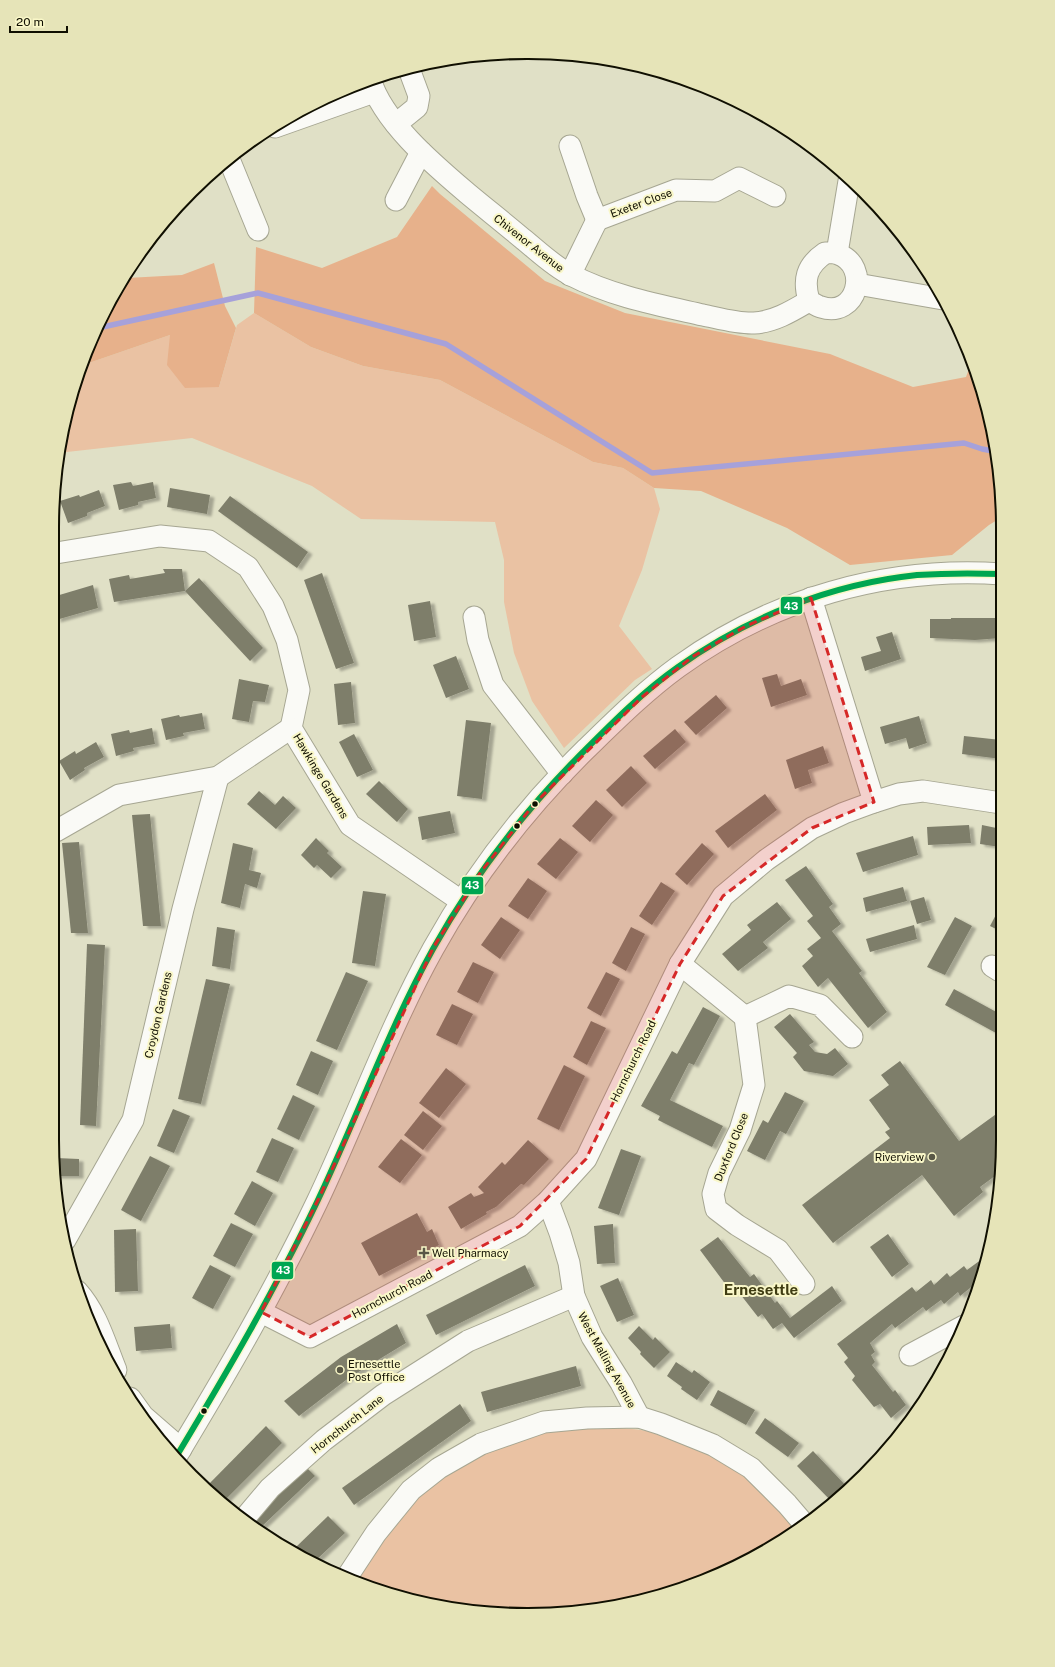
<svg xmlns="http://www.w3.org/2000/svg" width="1055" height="1667" viewBox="0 0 1055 1667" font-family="'Public Sans',sans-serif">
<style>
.green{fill:#eac2a3}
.forest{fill:#e7b18b}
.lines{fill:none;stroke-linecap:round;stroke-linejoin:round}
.stream{stroke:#a6a1da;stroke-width:5.5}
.building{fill:#7e7e6b;filter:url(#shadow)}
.minor-casing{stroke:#a6a692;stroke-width:23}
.minor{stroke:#fafaf6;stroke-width:21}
.bus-1-casing{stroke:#f9f7c8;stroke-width:9}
.bus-1{stroke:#00a651;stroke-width:6}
.marked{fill:#d62828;fill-opacity:0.2;stroke:#d62828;stroke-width:3;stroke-dasharray:8 5;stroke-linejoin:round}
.bus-dot{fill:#100f01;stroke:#f9f7c8;stroke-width:1.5}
.poi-dot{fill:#595846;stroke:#f9f7c8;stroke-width:1.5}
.labels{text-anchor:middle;stroke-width:4;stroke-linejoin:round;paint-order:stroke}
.street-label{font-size:11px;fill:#100f01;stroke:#f9f7c8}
.poi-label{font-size:11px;fill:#100f01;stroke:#f9f7c8;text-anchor:start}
.district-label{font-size:15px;font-weight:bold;fill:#3f3c12;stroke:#f9f7c8}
.rim{fill:none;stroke:#100f01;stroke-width:2}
.line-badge{stroke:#f9f7c8;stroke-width:1.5}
.badge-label{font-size:11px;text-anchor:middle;font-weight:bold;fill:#fff}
</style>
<defs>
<filter id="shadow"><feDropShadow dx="4.5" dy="2.5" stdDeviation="1" flood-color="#0004"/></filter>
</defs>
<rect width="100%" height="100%" fill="#e0e0c6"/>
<g class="green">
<path d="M254,313L311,347L363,366L440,380L593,462L623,468L654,488L660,509L642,570L619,626L652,669L635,680L564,748L532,701L514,653L504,602V560L495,522L361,519L312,486L192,438L67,452L59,454L83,365L170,335L219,387L237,325Z"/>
<path d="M583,1428C606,1428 631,1427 653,1432C689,1440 727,1458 754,1483C769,1498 783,1515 798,1530L791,1535L710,1579L651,1599L589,1611L497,1614L374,1590L357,1582L390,1530L414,1500L468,1460L547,1431Z"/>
</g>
<g class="forest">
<path d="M432,186L440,194L545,281L625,313L830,354L913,387L966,377L972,361L978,375L1002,496V517L989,525L952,555L850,565L787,528L701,491L654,488L623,468L593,462L440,380L363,366L311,347L254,313L256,247L322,268L397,237Z"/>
<path d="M214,263L225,306L236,328L219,387L185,388L167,365L170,335L83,365L88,346L127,278L182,275Z"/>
</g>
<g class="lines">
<path class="stream" d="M98,328L258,293L446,344L652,473L964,443L982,449L993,451"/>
</g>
<g class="building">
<path d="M131,482L133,486L153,482L156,498L138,502V505L119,510L113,485Z"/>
<path d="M170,488L210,495L207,514L167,507Z"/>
<path d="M99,490L105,506L87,513V516L68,523L60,501L79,495L80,497Z"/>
<path d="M230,496L308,552L297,568L218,511Z"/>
<path d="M163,569H182L185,591L199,578L263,648L250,661L185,591L114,602L109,579L129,575L130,579L165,573Z"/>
<path d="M322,573L354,663L336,669L304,580Z"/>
<path d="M93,585L98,608L56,620V596Z"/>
<path d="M430,601L436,637L414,641L408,605Z"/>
<path d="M951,618H1000L1001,619V638L975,640L930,638V619H951Z"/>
<path d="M892,632L901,659L865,671L861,657L881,651L876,637Z"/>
<path d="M456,656L469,689L446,698L433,665Z"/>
<path d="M777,674L781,686L801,679L807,695L771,707L762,678Z"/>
<path d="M239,679L269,685L265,702L253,701L249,722L232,719Z"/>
<path d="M351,682L355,723L338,725L334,684Z"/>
<path d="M716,695L727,708L696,735L684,722Z"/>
<path d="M202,713L205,729L183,733L184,736L166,740L161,719L179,715L180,717Z"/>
<path d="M919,716L927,743L909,749L906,738L885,744L880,727Z"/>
<path d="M466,720L491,723L482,799L457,796Z"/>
<path d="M152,728L155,744L133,748L134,751L116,756L111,734L129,730L130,733Z"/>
<path d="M675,729L686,742L655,769L643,756Z"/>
<path d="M354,734L373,770L357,777L339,742Z"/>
<path d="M964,736L1001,740V759L962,754Z"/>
<path d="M96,742L104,757L84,768L85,770L70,780L59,761L75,751L76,754Z"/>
<path d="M823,746L829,763L808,770L812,783L795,789L786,760Z"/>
<path d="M631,766L647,783L622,807L606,790Z"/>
<path d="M379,781L408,809L397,822L366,794Z"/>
<path d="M259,791L275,805L283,796L296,808L276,829L247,804Z"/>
<path d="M765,794L777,810L728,848L715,831Z"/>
<path d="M596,800L613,815L590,842L572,826Z"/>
<path d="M450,811L455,833L422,840L418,817Z"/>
<path d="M150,814L161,926H143L132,815Z"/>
<path d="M969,825L971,843L928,845L927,827Z"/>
<path d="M982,825L1001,829L1000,847L980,844Z"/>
<path d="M913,836L918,855L863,872L856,853Z"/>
<path d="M316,838L329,851L327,853L342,867L331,878L317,865L314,868L301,855Z"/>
<path d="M560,838L578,852L556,879L537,864Z"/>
<path d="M79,842L88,933H71L62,843Z"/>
<path d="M233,843L253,848L249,870L261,873L257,888L245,884L240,908L221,903Z"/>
<path d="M702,843L714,854L687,885L675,874Z"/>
<path d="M806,866L833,904L829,907L841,924L832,931L862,971L859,973L887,1012L868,1028L828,978L818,987L802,966L813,956L807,949L821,938L807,921L813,916L785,880Z"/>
<path d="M528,878L547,891L528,919L508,906Z"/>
<path d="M661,882L675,891L652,925L639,916Z"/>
<path d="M903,887L907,901L866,912L863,898Z"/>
<path d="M363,891L386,894L375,966L352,963Z"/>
<path d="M924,897L931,920L917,924L910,901Z"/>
<path d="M777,902L791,919L763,942L768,948L738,971L722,954L751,930L747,925Z"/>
<path d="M999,909L1000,910V931L990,926Z"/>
<path d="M501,917L520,930L500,959L481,945Z"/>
<path d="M955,917L972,926L945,975L927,967Z"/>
<path d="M914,925L917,939L870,952L866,939Z"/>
<path d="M217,927L235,930L230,969L212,966Z"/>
<path d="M631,927L645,934L626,971L612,963Z"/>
<path d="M87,944L105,945L96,1126L80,1125Z"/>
<path d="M473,962L494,972L478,1003L457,992Z"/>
<path d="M346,972L368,981L337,1050L316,1041Z"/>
<path d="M606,972L620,979L601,1016L587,1008Z"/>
<path d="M206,979L230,984L201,1104L178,1099Z"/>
<path d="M954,989L1000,1014V1027L996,1033L945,1005Z"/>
<path d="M452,1004L473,1014L457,1045L436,1035Z"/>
<path d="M703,1007L720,1016L694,1065L689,1063L670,1100L723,1126L712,1147L658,1120L660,1116L641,1106L672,1051L677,1054Z"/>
<path d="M790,1014L814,1042L809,1045L815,1052L827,1054L835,1048L848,1064L833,1076L804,1071L793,1057L797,1053L774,1027Z"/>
<path d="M591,1021L606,1028L587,1065L573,1057Z"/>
<path d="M311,1051L333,1061L318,1095L296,1085Z"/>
<path d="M900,1061L959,1141L999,1112V1173L980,1187L983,1192L954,1216L922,1175L833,1243L802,1205L890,1138L885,1132L890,1129L869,1100L889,1085L881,1075Z"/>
<path d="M564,1065L585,1076L559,1130L537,1119Z"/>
<path d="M446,1068L466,1084L439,1118L419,1103Z"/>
<path d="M785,1092L804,1101L786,1134L780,1131L765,1160L747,1151L763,1120L768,1123Z"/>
<path d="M293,1095L315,1106L299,1140L277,1129Z"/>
<path d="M173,1109L190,1116L174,1153L157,1146Z"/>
<path d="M423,1111L442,1126L423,1150L404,1135Z"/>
<path d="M272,1138L294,1148L278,1182L256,1172Z"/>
<path d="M401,1139L422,1155L400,1183L378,1167Z"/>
<path d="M528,1140L549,1159L524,1185L521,1184L496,1207L486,1212L487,1214L461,1229L448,1207L471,1193L474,1197L484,1193L478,1187L502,1162L505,1165Z"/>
<path d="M621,1149L641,1156L619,1215L598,1208Z"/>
<path d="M150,1156L170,1166L141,1221L121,1210Z"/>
<path d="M56,1158L79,1159V1176H56Z"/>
<path d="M252,1181L273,1193L255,1226L234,1214Z"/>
<path d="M417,1213L427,1232L432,1229L439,1245L379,1276L361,1243Z"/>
<path d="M231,1223L253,1234L235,1267L213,1256Z"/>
<path d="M613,1224L615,1263L597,1264L594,1226Z"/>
<path d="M136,1229L138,1291L115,1292L114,1230Z"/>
<path d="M888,1234L909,1264L892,1277L870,1247Z"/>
<path d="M718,1237L750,1277L754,1274L775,1303L777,1301L790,1318L832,1286L842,1301L794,1338L782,1323L773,1329L762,1314L758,1317L737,1290L732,1293L700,1250Z"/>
<path d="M982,1259L983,1261L976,1287L975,1284L960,1296L958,1292L944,1304L941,1300L926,1311L923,1307L895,1328L892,1324L870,1343L875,1352L871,1355L875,1362L872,1365L893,1392L895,1390L906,1405L891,1418L880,1404L874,1407L852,1380L855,1376L844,1362L848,1358L837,1344L912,1287L916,1292L931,1280L934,1285L947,1273L950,1277L964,1266L967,1270Z"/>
<path d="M210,1265L231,1276L213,1309L192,1298Z"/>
<path d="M525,1265L535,1286L436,1335L426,1315Z"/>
<path d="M618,1278L634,1315L617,1322L600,1286Z"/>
<path d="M170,1324L172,1348L136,1351L134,1327Z"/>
<path d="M397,1324L406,1343L350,1377L299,1416L284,1401L341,1357Z"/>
<path d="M639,1326L653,1340L655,1337L670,1352L654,1368L640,1354L641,1352L628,1338Z"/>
<path d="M676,1362L692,1373L694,1370L710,1382L697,1400L681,1389L682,1387L667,1376Z"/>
<path d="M576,1366L581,1386L487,1412L481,1392Z"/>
<path d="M718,1390L755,1410L746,1425L710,1405Z"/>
<path d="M460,1404L471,1421L354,1505L342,1488Z"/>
<path d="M765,1418L799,1443L788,1457L755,1433Z"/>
<path d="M266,1426L282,1443L222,1503L205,1488Z"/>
<path d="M813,1451L849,1489L833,1503L797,1466Z"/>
<path d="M306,1467L315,1476L258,1530L248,1523Z"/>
<path d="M328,1516L345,1533L314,1562L305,1558L295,1548Z"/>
</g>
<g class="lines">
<defs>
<g id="minor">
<path d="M370,79C383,122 433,164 467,193C485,208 504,223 523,239C538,251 553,266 571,275C611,296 659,305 703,315C718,318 739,324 754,323C774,322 792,311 809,301"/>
<path d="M396,124L417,107L419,96L409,69"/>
<path d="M275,127L374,92"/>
<path d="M570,146L587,196L597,220L676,190L715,191L739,178L775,196"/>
<path d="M229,159L258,230"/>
<path d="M396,200L421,152"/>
<path d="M825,253C829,253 834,252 838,254C871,266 857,319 821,307C817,306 813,303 809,301C803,280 806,266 825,253Z"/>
<path d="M837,253L849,181"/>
<path d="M570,275L597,220"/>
<path d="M857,284L943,299"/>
<path d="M56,553L160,536L209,541L248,567L273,606L287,640L299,690L291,728L350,825L461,901"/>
<path d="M811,598L874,802"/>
<path d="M474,617L478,640L493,685L562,774"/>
<path d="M56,831L119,795L218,777L291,728"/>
<path d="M680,964L745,1017"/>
<path d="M992,966L1000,971"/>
<path d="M548,1201L560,1233L569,1263L574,1296L592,1337L621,1383L639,1417"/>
<path d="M65,1240L133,1120L183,909L218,777"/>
<path d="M804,1284L778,1250L737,1225L716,1209L713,1194L719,1173L740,1130L754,1085L745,1017L789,996L820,1005L852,1037"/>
<path d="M77,1291C97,1313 105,1343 116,1370"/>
<path d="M261,1312L310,1337L520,1226L548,1201L586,1159L680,964L723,896L766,860L812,828L844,813L874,802L899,794L923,791L1001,803"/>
<path d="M910,1355L964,1326"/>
<path d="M130,1398L143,1416L181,1449"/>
<path d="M176,1457C226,1374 275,1290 317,1202C357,1118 388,1030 433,949C474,875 526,808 586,749C616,720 645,691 678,667C772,599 886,566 1002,574"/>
<path d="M243,1520L270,1488L324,1440L383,1395L468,1341L574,1296"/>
<path d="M347,1577L376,1533L411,1490L439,1468L481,1444L544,1422L587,1418L639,1417L661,1424L713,1445L751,1468L787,1504L805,1525"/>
</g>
</defs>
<use href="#minor" class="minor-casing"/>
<use href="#minor" class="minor"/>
<defs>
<path id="bus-1" d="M176,1457C226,1374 275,1290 317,1202C357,1118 388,1030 433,949C472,879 521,815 577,758C609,726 641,693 678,667C748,617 831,584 917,575C946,573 973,573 1002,574"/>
</defs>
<use href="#bus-1" class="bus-1-casing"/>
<use href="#bus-1" class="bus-1"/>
</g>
<path class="marked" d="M811,598L874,802L812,828L723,896L680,964L586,1159L520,1226L310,1337L261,1312L319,1198L433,948L480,873L534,804L642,697L692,657L746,626Z"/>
<g class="bus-dot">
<circle cx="535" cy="804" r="3.5"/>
<circle cx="517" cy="826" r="3.5"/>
<circle cx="204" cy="1411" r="3.5"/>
</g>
<g class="poi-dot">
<circle cx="932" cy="1157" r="4"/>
<path d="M422 1247h4v4h4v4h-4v4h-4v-4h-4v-4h4z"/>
<circle cx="340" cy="1370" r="4"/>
</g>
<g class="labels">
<g class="street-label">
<text transform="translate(641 203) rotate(-20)" y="4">Exeter Close</text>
<text transform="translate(529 243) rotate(38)" y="4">Chivenor Avenue</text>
<text transform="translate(321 776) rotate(59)" y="4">Hawkinge Gardens</text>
<text transform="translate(158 1015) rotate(-77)" y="4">Croydon Gardens</text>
<text transform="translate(633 1061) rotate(-64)" y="4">Hornchurch Road</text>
<text transform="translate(731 1147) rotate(-68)" y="4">Duxford Close</text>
<text transform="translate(392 1294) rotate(-28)" y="4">Hornchurch Road</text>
<text transform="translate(607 1360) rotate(61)" y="4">West Malling Avenue</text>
<text transform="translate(347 1424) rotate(-38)" y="4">Hornchurch Lane</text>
</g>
<g class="poi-label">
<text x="924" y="1161" text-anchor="end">Riverview</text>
<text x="432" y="1257">Well Pharmacy</text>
<text x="348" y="1368">Ernesettle<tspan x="348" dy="13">Post Office</tspan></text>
</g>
<g class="district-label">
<text x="761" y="1295">Ernesettle</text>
</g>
</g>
<path d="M0 0H1055V1667H0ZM527 59H528A468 468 0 0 1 996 527V1140A468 468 0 0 1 528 1608H527A468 468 0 0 1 59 1140V527A468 468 0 0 1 527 59Z" fill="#e6e4b8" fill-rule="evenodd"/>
<path class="rim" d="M527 59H528A468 468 0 0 1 996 527V1140A468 468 0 0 1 528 1608H527A468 468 0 0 1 59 1140V527A468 468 0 0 1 527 59Z"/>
<g class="line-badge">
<rect x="780" y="596" width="23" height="19" rx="4" fill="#00a651"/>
<rect x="461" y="876" width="23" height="19" rx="4" fill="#00a651"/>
<rect x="271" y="1261" width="23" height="19" rx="4" fill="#00a651"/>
</g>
<g class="badge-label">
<text x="791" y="610">43</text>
<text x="472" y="889">43</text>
<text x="283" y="1274">43</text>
</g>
<path d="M10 26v6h57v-6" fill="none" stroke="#100f01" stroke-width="2"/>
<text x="16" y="26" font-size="12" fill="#100f01" stroke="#f9f7c8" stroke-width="3" paint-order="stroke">20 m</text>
</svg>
